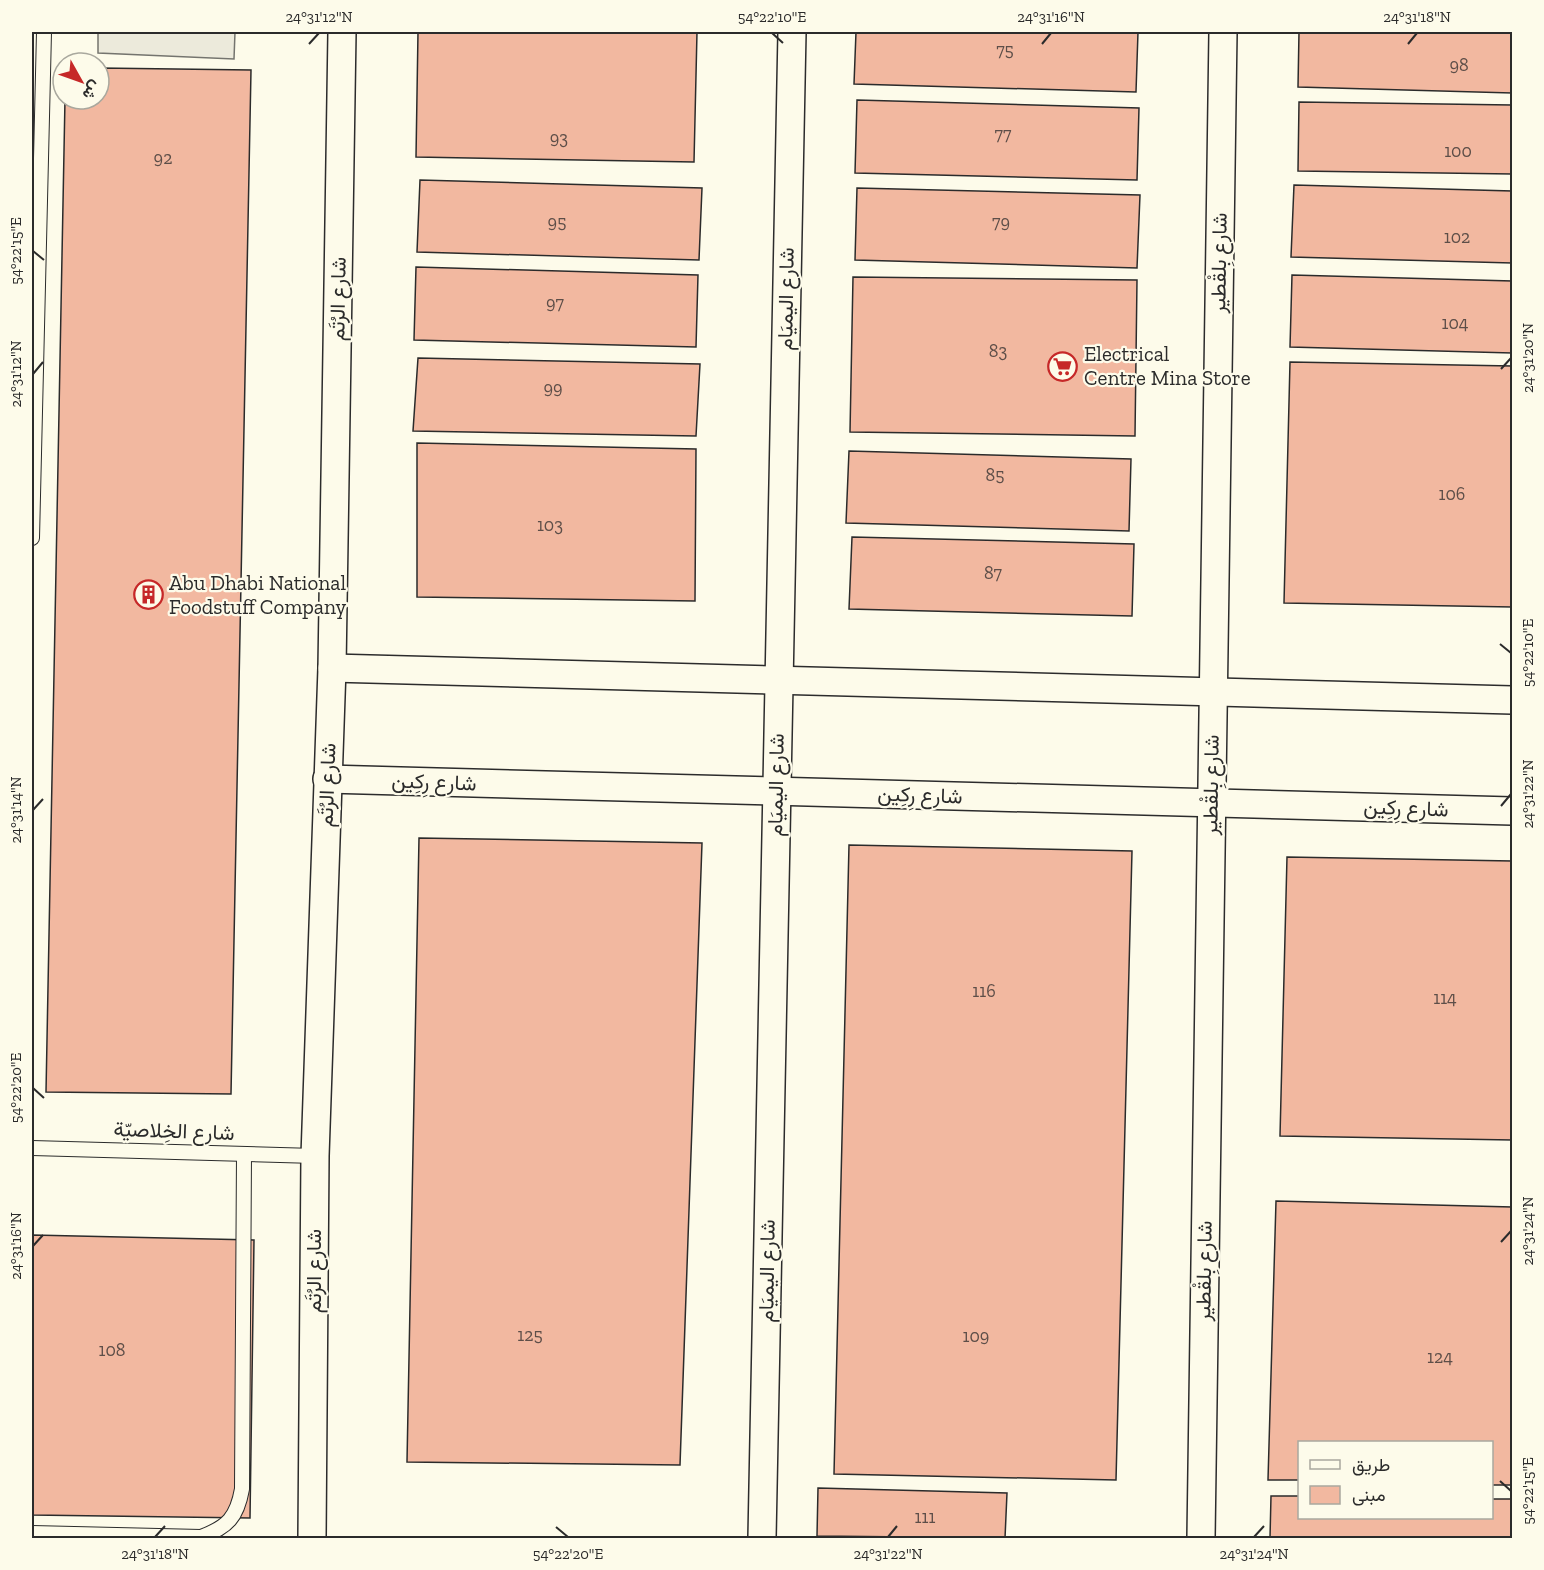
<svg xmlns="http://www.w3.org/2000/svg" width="1544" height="1570" viewBox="0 0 1544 1570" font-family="'Zilla Slab',Vazirmatn,serif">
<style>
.parking{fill:#eceadb;stroke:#74746e;stroke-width:1.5}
.building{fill:#f2b8a0;stroke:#2b2b2b;stroke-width:1.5}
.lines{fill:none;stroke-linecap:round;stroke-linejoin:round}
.service-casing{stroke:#2b2b2b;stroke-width:16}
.minor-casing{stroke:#2b2b2b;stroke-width:30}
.service{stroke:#fdfbea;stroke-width:14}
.minor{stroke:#fdfbea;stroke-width:27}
.ticks{fill:none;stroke:#2b2b2b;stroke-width:2}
.labels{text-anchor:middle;stroke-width:4.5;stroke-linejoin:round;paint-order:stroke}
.number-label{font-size:18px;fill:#5d4e48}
.street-label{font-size:21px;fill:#2b2b2b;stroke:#fdfbea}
.poi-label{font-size:21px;fill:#2b2b2b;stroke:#fdfbea;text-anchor:start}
.neatline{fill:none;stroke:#2b2b2b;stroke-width:2}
.ticks-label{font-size:15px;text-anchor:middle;fill:#2b2b2b}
</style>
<rect width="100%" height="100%" fill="#fdfbea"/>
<path class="parking" d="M98,32H235L234,59L98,53Z"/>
<g class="building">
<path d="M418,32H697L694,162L416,157Z"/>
<path d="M856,32H1138L1136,92L854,84Z"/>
<path d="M1299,32H1512V93L1298,87Z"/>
<path d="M99,68L251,70L231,1094L46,1092L65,99H99Z"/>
<path d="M857,100L1139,108L1137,180L855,173Z"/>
<path d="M1299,102L1512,105V174L1298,171Z"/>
<path d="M420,180L702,188L699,260L417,252Z"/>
<path d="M1294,185L1512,191V263L1291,257Z"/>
<path d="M857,188L1140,195L1137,268L855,260Z"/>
<path d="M416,267L698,275L696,347L414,340Z"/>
<path d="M1292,275L1512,281V353L1290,347Z"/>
<path d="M853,277L1137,280L1135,436L850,432Z"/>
<path d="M418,358L700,364L696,436L413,431Z"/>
<path d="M1290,362L1512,366V607L1284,603Z"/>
<path d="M417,443L696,449L695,601L417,597Z"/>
<path d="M849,451L1131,459L1129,531L846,523Z"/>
<path d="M852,537L1134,544L1132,616L849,609Z"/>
<path d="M419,838L702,843L680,1465L407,1462Z"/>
<path d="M849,845L1132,851L1116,1480L834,1474Z"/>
<path d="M1287,857L1512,861V1140L1280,1136Z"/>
<path d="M1276,1201L1512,1207V1485H1492V1442H1300V1480H1268Z"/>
<path d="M32,1235L254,1240L250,1518L32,1515Z"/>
<path d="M818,1488L1007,1493L1005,1538L817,1536Z"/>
<path d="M1271,1496H1300V1518H1492V1499H1512V1538H1270Z"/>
</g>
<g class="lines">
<defs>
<g id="service">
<path d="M32,538L44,32"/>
<path d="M32,1148L315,1156"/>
<path d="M32,1533L201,1537C228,1527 237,1517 242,1489L244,1154"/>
</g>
<g id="minor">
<path d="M332,668L1512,700"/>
<path d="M327,779L1512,811"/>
<path d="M312,1538L315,1156L332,668L342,32"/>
<path d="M762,1538L792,32"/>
<path d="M1201,1538L1223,32"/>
</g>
</defs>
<use href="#service" class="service-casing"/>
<use href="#minor" class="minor-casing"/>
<use href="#service" class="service"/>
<use href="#minor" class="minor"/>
</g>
<path class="ticks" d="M772,33L783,43M309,44L319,33M1042,44L1051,33M1408,44L1417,33M33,251L44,260M1501,369L1511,358M33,374L43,362M1500,644L1511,653M1501,806L1511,794M33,810L43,799M33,1088L44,1098M1501,1242L1511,1231M33,1246L43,1235M1500,1481L1511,1491M556,1527L568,1537M155,1537L165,1526M888,1537L897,1526M1254,1537L1264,1526"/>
<defs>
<symbol id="supermarket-ring" viewBox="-11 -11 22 22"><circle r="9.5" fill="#fdfbea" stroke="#c62828" stroke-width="1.5"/><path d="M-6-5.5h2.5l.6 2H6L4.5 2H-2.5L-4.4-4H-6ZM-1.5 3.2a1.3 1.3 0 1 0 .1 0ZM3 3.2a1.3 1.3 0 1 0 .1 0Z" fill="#c62828"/></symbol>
<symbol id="building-ring" viewBox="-11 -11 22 22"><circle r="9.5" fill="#fdfbea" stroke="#c62828" stroke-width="1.5"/><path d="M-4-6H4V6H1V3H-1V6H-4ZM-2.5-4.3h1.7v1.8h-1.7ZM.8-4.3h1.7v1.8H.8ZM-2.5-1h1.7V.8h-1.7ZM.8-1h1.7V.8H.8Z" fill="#c62828"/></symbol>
</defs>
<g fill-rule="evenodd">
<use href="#supermarket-ring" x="1046" y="350" width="33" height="33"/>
<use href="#building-ring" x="132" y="578" width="33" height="33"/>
</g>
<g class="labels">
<g class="number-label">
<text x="1005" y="56">75</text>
<text x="1459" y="71">98</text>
<text x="1003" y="140">77</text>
<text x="559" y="144">93</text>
<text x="1458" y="157">100</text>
<text x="163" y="164">92</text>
<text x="557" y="228">95</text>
<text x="1001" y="228">79</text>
<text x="1457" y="243">102</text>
<text x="555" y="309">97</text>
<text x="1455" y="329">104</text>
<text x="998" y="357">83</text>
<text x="553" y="394">99</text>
<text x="995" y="481">85</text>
<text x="1452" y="500">106</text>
<text x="550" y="531">103</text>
<text x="993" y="579">87</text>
<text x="984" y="997">116</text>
<text x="1445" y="1004">114</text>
<text x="530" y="1341">125</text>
<text x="976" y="1342">109</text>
<text x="112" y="1356">108</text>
<text x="1440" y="1363">124</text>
<text x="925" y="1523">111</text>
</g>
<g class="street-label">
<text transform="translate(1219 263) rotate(-89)" y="7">شارع بِلقْطير</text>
<text transform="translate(338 299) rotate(-89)" y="7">شارع الرُتَم</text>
<text transform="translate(786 299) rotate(-89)" y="7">شارع اليميَام</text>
<text transform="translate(434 782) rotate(2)" y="7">شارع رِكِين</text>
<text transform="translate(327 785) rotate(-88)" y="7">شارع الرُتَم</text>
<text transform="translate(776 785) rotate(-89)" y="7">شارع اليميَام</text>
<text transform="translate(1211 785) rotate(-89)" y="7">شارع بِلقْطير</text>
<text transform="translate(920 795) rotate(2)" y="7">شارع رِكِين</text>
<text transform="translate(1406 808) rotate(2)" y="7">شارع رِكِين</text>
<text transform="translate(174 1131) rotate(2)" y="7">شارع الخِلاصيّة</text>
<text transform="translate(314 1271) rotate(-90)" y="7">شارع الرُتَم</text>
<text transform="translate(767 1271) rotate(-89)" y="7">شارع اليميَام</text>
<text transform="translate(1204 1271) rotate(-89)" y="7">شارع بِلقْطير</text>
</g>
<g class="poi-label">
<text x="1084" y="361">Electrical<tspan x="1084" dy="24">Centre Mina Store</tspan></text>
<text x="169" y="590">Abu Dhabi National<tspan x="169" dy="24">Foodstuff Company</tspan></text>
</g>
</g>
<rect width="1544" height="1570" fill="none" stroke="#fdfbea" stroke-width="66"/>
<rect x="1298" y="1441" width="195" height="78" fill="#fdfbea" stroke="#a9a89e" stroke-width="1.5"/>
<rect x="1310" y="1460" width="30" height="9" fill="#fdfbea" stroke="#a9a89e" stroke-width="1.5"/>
<text x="1352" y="1471" font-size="18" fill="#2b2b2b">طريق</text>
<rect x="1310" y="1486" width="30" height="18" fill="#f2b8a0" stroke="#a9a89e" stroke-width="1.5"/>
<text x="1352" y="1501" font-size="18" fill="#2b2b2b">مبنى</text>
<g transform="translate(81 81) rotate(130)"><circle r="28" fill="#fdfbea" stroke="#a9a89e" stroke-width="1.5"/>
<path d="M0-4.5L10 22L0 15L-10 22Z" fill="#c62828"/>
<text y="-9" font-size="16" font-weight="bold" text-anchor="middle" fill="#2b2b2b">ش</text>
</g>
<rect x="33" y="33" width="1478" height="1504" class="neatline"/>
<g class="ticks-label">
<text x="319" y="22">24°31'12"N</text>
<text x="772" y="22">54°22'10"E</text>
<text x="1051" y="22">24°31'16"N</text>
<text x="1417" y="22">24°31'18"N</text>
<text transform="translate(16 251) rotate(-90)" y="5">54°22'15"E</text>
<text transform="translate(1528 358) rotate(-90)" y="5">24°31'20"N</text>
<text transform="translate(16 374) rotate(-90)" y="5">24°31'12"N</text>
<text transform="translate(1528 653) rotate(-90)" y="5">54°22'10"E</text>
<text transform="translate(1528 794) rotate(-90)" y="5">24°31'22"N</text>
<text transform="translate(16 810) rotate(-90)" y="5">24°31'14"N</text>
<text transform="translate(16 1088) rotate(-90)" y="5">54°22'20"E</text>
<text transform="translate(1528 1231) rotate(-90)" y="5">24°31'24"N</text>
<text transform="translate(16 1246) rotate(-90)" y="5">24°31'16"N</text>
<text transform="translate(1528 1491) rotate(-90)" y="5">54°22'15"E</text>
<text x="155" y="1559">24°31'18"N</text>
<text x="568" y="1559">54°22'20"E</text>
<text x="888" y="1559">24°31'22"N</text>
<text x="1254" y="1559">24°31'24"N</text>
</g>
</svg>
